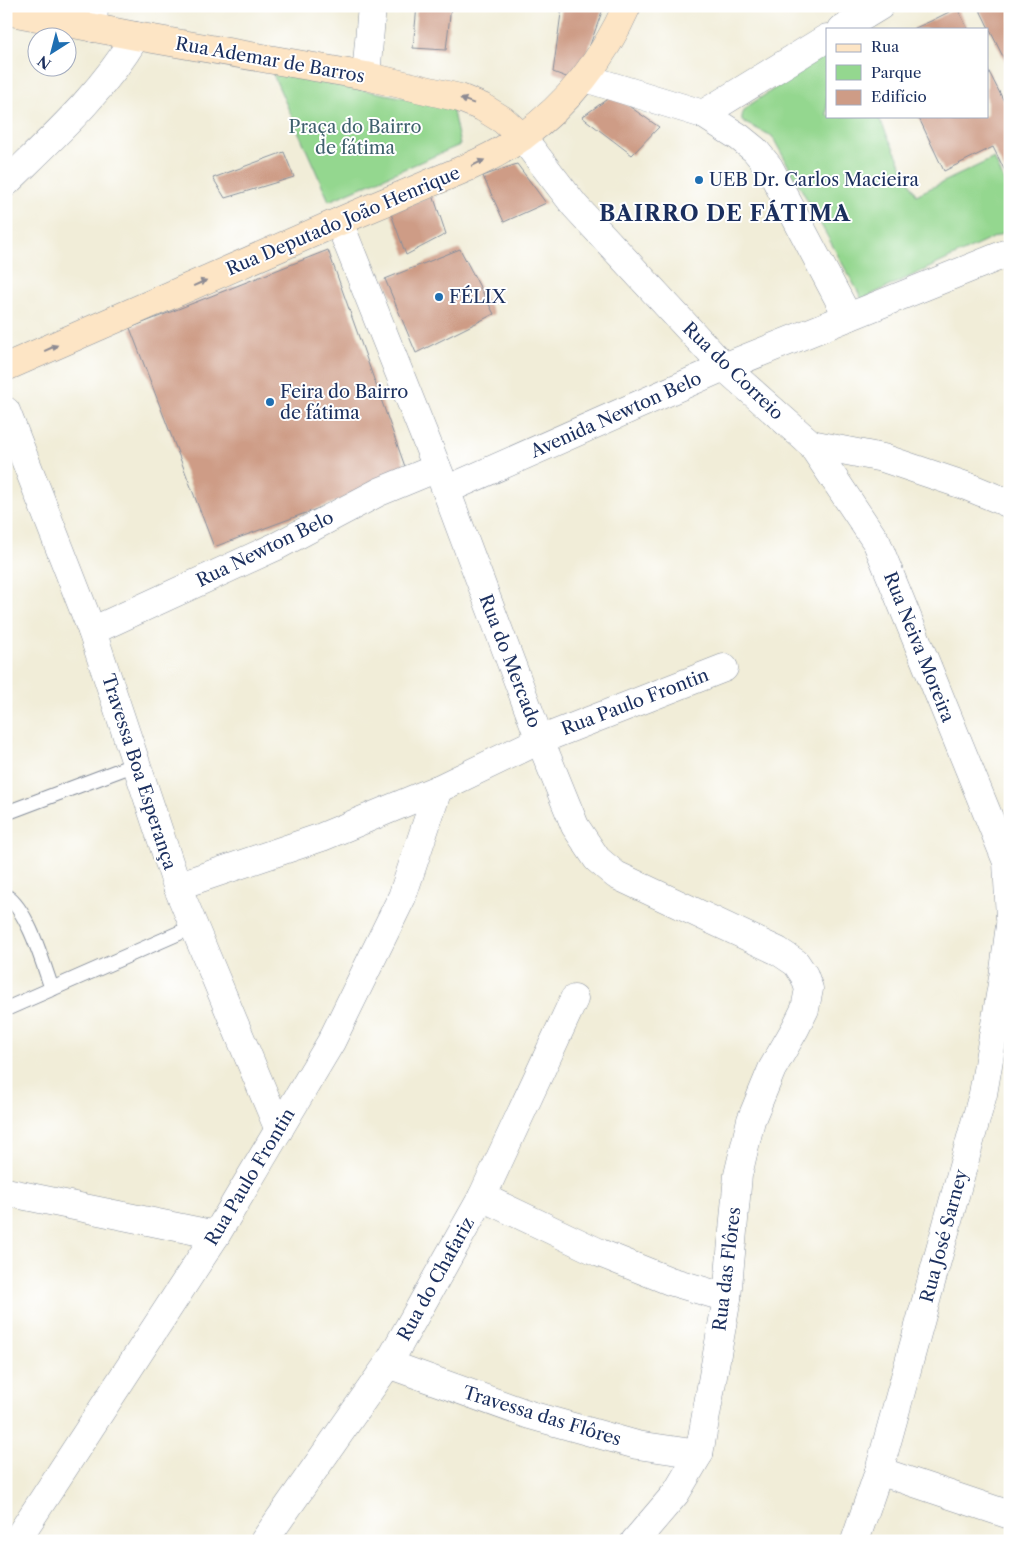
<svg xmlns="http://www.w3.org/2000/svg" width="1016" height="1547" viewBox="0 0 1016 1547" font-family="'Libre Caslon Text',serif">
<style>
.green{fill:#94d78f;stroke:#588376}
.building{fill:#ce9c86}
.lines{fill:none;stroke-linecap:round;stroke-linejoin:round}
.service-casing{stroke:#868e9b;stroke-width:16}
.minor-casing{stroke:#868e9b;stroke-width:29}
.tertiary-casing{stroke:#868e9b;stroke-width:29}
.secondary-casing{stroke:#868e9b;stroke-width:29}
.service{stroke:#fff;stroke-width:14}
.minor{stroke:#fff;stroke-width:28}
.tertiary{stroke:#fff;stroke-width:28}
.secondary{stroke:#fde5c5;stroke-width:28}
.oneway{fill:#8c8a92}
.poi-dot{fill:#1f6fb2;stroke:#fff;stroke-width:2}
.labels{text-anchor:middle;stroke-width:4;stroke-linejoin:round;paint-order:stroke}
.street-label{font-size:18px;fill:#1b2f5e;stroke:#fff}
.park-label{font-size:18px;fill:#3f616d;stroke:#fff}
.poi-label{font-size:18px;fill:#1b2f5e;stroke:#fff;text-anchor:start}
.district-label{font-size:22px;font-weight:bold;letter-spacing:1px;fill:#1b2f5e;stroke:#fff}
</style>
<rect width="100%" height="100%" fill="#fff"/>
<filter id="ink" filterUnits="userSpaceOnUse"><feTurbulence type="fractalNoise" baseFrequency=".02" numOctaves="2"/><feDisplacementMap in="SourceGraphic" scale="10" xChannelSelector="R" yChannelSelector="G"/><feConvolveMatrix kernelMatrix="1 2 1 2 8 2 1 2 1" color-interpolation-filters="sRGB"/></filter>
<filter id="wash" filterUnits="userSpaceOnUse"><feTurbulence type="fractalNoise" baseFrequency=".0096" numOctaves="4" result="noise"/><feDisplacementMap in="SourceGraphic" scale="20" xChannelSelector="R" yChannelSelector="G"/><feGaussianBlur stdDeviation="1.12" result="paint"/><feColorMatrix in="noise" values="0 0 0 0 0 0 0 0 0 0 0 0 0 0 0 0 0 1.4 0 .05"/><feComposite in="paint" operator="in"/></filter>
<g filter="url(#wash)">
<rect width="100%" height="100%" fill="#f1edd8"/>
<g class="green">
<path d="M827,54V116H878L916,195L994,158L1010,194V230L862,299L772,136L745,123L742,121C741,113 745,109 751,104Z"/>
<path d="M272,72L452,107L460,145L329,201Z"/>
</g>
<g id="blocks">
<g class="building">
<path d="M417,6H451L446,50L413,48Z"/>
<path d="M562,6H604L577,81L553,72Z"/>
<path d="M978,6H1010V71Z"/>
<path d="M957,8L968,29H913L931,21Z"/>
<path d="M987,68L1010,113V181L993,147L944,171L918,116H987Z"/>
<path d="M613,95L659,127L632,155L582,117Z"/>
<path d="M284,152L294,177L225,198L213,178Z"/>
<path d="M517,164L546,203L504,222L483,176Z"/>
<path d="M433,195L446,234L406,255L390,211Z"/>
<path d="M460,249L494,314L416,353L385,279Z"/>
<path d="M328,250L408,475L214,547L130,328Z"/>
</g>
</g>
</g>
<g filter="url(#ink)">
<use href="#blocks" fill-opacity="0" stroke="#868e9b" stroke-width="1"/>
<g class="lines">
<defs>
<g id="service">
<path d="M6,813L136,764"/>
<path d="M6,896C28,910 43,964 52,989"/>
<path d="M6,1009L195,926"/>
</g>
<g id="minor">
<path d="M93,28L94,6"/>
<path d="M842,29L880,6"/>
<path d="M366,76L372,6"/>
<path d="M585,78L703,114L739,137L755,150L769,167L848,317"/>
<path d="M703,114L827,38"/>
<path d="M6,183C53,137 102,93 136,36"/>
<path d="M339,222L446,490L540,740L575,826L597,859L616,875L778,951L796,963L804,975L809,989L805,1009L795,1029L772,1069L751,1120L738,1175L727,1298L699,1454L676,1493L635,1541"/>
<path d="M6,411L92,631L177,886L279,1130"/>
<path d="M811,444L877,543L1007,862L1010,918"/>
<path d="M446,490L724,367L1010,252"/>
<path d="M92,631L277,546L379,492L437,468"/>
<path d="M177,886L322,837L438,789L540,740L724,668"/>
<path d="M6,1192L216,1235"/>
<path d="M482,1197L600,1253L670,1281L727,1298"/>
<path d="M388,1364L530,1415L637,1445L699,1454"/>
<path d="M879,1471L1010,1515"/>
<path d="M16,1541L216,1235L331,1042L402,897L438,789"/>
<path d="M264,1541L388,1364L482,1197L574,999"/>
<path d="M855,1541L879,1471L983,1094L1003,978L1010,925"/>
</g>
<path id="tertiary" d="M522,137L575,206L724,367L811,444L883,458L969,487L1010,504"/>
<g id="secondary">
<path d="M6,11L136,36L366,76L460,98L482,107L503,120L522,137"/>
<path d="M6,367C117,319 227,270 338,222C370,208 403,195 435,181C465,169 496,156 522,137C568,104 604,58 627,6"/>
</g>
</defs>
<use href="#service" class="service-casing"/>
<use href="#minor" class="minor-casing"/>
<use href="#tertiary" class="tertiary-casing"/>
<use href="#secondary" class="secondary-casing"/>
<use href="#service" class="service"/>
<use href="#minor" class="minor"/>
<use href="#tertiary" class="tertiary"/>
<use href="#secondary" class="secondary"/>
</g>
<defs><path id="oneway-solid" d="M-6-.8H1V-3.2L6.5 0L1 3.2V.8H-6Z" transform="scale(1.25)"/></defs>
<g class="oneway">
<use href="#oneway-solid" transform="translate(467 101) rotate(-160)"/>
<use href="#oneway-solid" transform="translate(478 163) rotate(-26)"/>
<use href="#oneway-solid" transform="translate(200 283) rotate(-24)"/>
<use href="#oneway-solid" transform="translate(51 348) rotate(-24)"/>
</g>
</g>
<g class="poi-dot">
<circle cx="699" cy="180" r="5"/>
<circle cx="439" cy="297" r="5"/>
<circle cx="270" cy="402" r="5"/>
</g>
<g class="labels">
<g class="street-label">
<text transform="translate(270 60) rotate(10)" y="6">Rua Ademar de Barros</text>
<text transform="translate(343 221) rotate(-23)" y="6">Rua Deputado João Henrique</text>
<text transform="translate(733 371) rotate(44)" y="6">Rua do Correio</text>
<text transform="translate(616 415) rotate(-24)" y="6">Avenida Newton Belo</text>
<text transform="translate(265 549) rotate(-26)" y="6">Rua Newton Belo</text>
<text transform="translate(919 647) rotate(68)" y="6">Rua Neiva Moreira</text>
<text transform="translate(510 661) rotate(69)" y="6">Rua do Mercado</text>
<text transform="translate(635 702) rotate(-21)" y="6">Rua Paulo Frontin</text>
<text transform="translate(139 772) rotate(72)" y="6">Travessa Boa Esperança</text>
<text transform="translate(250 1177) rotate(-59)" y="6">Rua Paulo Frontin</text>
<text transform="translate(944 1236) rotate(-75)" y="6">Rua José Sarney</text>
<text transform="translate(727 1269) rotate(-83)" y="6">Rua das Flôres</text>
<text transform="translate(436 1279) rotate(-61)" y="6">Rua do Chafariz</text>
<text transform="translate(542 1416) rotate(17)" y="6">Travessa das Flôres</text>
</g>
<g class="park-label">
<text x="355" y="133">Praça do Bairro<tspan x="355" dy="21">de fátima</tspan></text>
</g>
<g class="poi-label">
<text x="709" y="186">UEB Dr. Carlos Macieira</text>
<text x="449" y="303">FÉLIX</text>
<text x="280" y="398">Feira do Bairro<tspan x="280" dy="21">de fátima</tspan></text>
</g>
<g class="district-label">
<text x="725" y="221">BAIRRO DE FÁTIMA</text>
</g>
</g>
<rect width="1016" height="1547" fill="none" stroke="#fff" stroke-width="25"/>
<rect x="826" y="28" width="162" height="90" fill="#ffffff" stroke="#a4acbf"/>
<rect x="836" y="44" width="25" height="8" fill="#fde5c5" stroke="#a4acbf"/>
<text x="871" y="52" font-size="15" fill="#1b2f5e">Rua</text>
<rect x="836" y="65" width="25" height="15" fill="#94d78f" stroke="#a4acbf"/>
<text x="871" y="78" font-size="15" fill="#1b2f5e">Parque</text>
<rect x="836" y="90" width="25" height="15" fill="#ce9c86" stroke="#a4acbf"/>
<text x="871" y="102" font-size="15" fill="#1b2f5e">Edifício</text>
<g transform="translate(52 52) rotate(216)"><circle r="24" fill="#ffffff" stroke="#a4acbf"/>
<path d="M0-4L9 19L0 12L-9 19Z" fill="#1f6fb2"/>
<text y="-8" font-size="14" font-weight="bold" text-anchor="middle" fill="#1b2f5e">N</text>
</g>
</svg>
